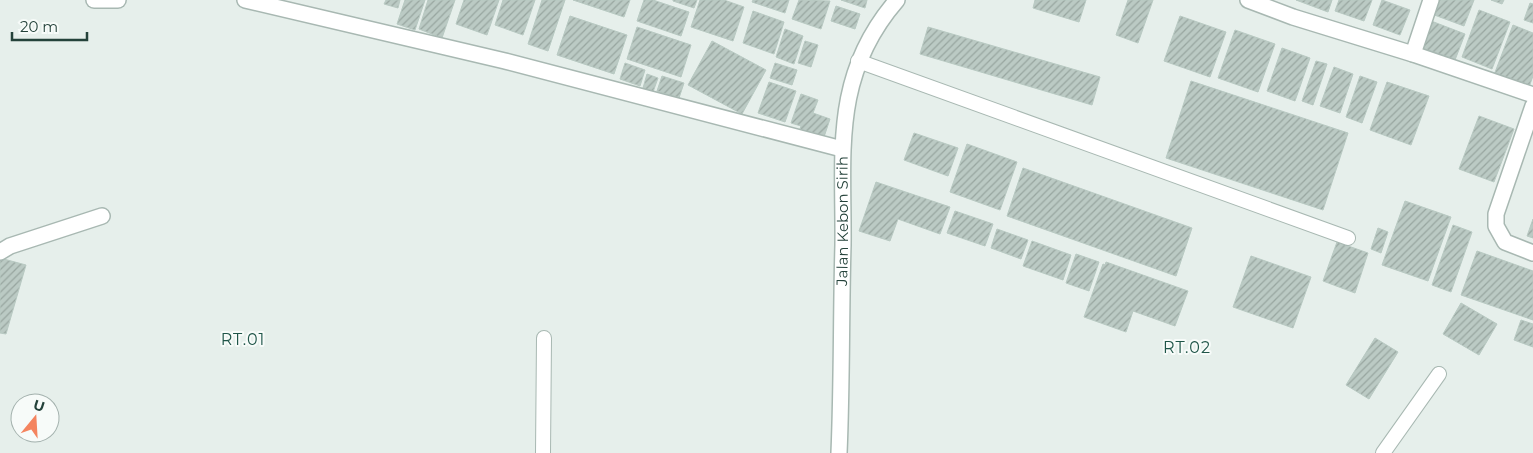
<svg xmlns="http://www.w3.org/2000/svg" width="1533" height="453" viewBox="0 0 1533 453" font-family="Montserrat,sans-serif">
<style>
.building{fill:url(#building-hatch);stroke:#b8c9c2}
.lines{fill:none;stroke-linecap:round;stroke-linejoin:round}
.lane-casing{stroke:#a8b8b2;stroke-width:16}
.street-casing{stroke:#a8b8b2;stroke-width:18}
.lane{stroke:#fff;stroke-width:14}
.street{stroke:#fff;stroke-width:15}
.labels{text-anchor:middle;stroke-width:4;stroke-linejoin:round;paint-order:stroke}
.street-label{font-size:15px;fill:#24423a;stroke:#f7fbf9}
.neighbourhood-label{font-size:16px;letter-spacing:1px;fill:#1f5548;stroke:#f7fbf9}
</style>
<defs>
<pattern id="building-hatch" width="6" height="6" patternUnits="userSpaceOnUse" patternTransform="scale(1.25)"><rect width="6" height="6" fill="#bbcac4"/><path d="M-1 1l2-2M0 6l6-6M5 7l2-2" fill="none" stroke="#98a6a0"/></pattern>
</defs>
<rect width="100%" height="100%" fill="#e6efeb"/>
<g class="building">
<path d="M386,0H400L398,8L384,4Z"/>
<path d="M405,0H425L415,30L397,24Z"/>
<path d="M428,0H455L442,38L419,29Z"/>
<path d="M464,0H499L487,35L456,24Z"/>
<path d="M503,0H535L523,35L495,25Z"/>
<path d="M542,0H565L548,51L528,44Z"/>
<path d="M573,0H630L624,17Z"/>
<path d="M644,0H653L689,12L681,36L637,21Z"/>
<path d="M673,0H697L694,8L673,1Z"/>
<path d="M700,0H724L744,7L733,41L691,27Z"/>
<path d="M753,0H789L785,13L752,2Z"/>
<path d="M799,0L830,1L821,29L792,19Z"/>
<path d="M841,0H867L865,8Z"/>
<path d="M1035,0H1086L1079,22L1033,8Z"/>
<path d="M1128,0H1153L1138,43L1116,35Z"/>
<path d="M1296,0H1332L1328,12Z"/>
<path d="M1339,0H1372L1364,21L1335,11Z"/>
<path d="M1382,0L1410,10L1400,35L1373,25Z"/>
<path d="M1434,0H1474L1464,26L1429,13Z"/>
<path d="M1491,0H1504L1502,4Z"/>
<path d="M1530,3L1533,4V23L1524,20Z"/>
<path d="M836,6L860,14L855,29L831,21Z"/>
<path d="M1479,10L1510,22L1492,69L1462,57Z"/>
<path d="M753,11L784,22L774,54L743,43Z"/>
<path d="M570,16L627,35L614,74L557,55Z"/>
<path d="M1180,16L1226,32L1210,77L1164,61Z"/>
<path d="M1426,19L1465,34L1455,60L1416,46Z"/>
<path d="M1513,25L1533,33V76L1529,87L1494,75Z"/>
<path d="M637,27L691,45L681,77L627,59Z"/>
<path d="M928,27L1100,77L1092,105L920,54Z"/>
<path d="M785,29L803,36L794,64L776,57Z"/>
<path d="M1235,30L1275,44L1258,92L1218,78Z"/>
<path d="M712,41L766,70L742,114L688,85Z"/>
<path d="M805,41L818,45L811,67L798,63Z"/>
<path d="M1282,48L1310,58L1295,101L1267,91Z"/>
<path d="M1316,61L1327,64L1313,105L1302,101Z"/>
<path d="M625,63L645,70L640,86L620,79Z"/>
<path d="M775,63L797,70L792,85L770,78Z"/>
<path d="M1334,67L1353,74L1340,113L1320,106Z"/>
<path d="M647,74L658,78L653,92L643,88Z"/>
<path d="M662,76L684,83L679,98L657,91Z"/>
<path d="M1360,76L1377,82L1362,123L1346,117Z"/>
<path d="M1191,81L1348,133L1323,210L1166,158Z"/>
<path d="M769,82L796,91L785,122L758,113Z"/>
<path d="M1387,82L1429,96L1411,145L1370,130Z"/>
<path d="M801,94L818,100L813,113L830,119L824,137L800,129L801,126L791,123Z"/>
<path d="M1479,116L1514,129L1494,182L1459,169Z"/>
<path d="M914,133L958,148L948,176L904,160Z"/>
<path d="M967,144L1017,162L1000,210L950,192Z"/>
<path d="M1023,168L1192,228L1176,276L1007,216Z"/>
<path d="M876,182L950,207L940,234L898,219L890,241L859,231Z"/>
<path d="M1405,201L1451,217L1428,281L1382,265Z"/>
<path d="M955,211L993,224L985,246L947,233Z"/>
<path d="M1533,219V238L1527,236Z"/>
<path d="M1453,225L1472,232L1451,292L1432,285Z"/>
<path d="M1378,228L1388,232L1381,253L1371,249Z"/>
<path d="M997,229L1028,240L1021,259L991,248Z"/>
<path d="M1032,241L1071,255L1063,280L1023,266Z"/>
<path d="M1337,242L1368,253L1355,293L1323,281Z"/>
<path d="M1477,251L1533,271V320L1461,295Z"/>
<path d="M1076,254L1099,262L1089,291L1066,283Z"/>
<path d="M1251,256L1311,277L1293,328L1233,307Z"/>
<path d="M0,258L26,265L6,334L0,333Z"/>
<path d="M1106,262L1188,291L1175,326L1133,311L1126,332L1084,317L1103,264L1105,265Z"/>
<path d="M1461,303L1497,324L1479,355L1443,334Z"/>
<path d="M1521,320L1533,324V347L1514,340Z"/>
<path d="M1375,338L1398,352L1369,399L1346,385Z"/>
</g>
<g class="lines">
<defs>
<g id="lane">
<path d="M858,61L1348,238"/>
<path d="M543,453L544,338"/>
<path d="M1383,453L1439,374"/>
</g>
<g id="street">
<path d="M94,0H118"/>
<path d="M245,0L505,61L842,149"/>
<path d="M1248,0L1293,17L1413,54L1533,95"/>
<path d="M1413,54L1431,0"/>
<path d="M1533,106L1496,214V226L1505,242L1533,253"/>
<path d="M0,252L10,246L102,216"/>
<path id="s1" d="M839,453C842,384 841,314 843,245C844,153 831,76 897,0"/>
</g>
</defs>
<use href="#lane" class="lane-casing"/>
<use href="#street" class="street-casing"/>
<use href="#lane" class="lane"/>
<use href="#street" class="street"/>
</g>
<g class="labels">
<g class="street-label">
<text dy="5" stroke="none"><textPath href="#s1" startOffset="232">Jalan Kebon Sirih</textPath></text>
</g>
<g class="neighbourhood-label">
<text x="243" y="345">RT.01</text>
<text x="1187" y="353">RT.02</text>
</g>
</g>
<g transform="translate(35 418) rotate(18)"><circle r="24" fill="#f7fbf9" stroke="#a3b1ad"/>
<path d="M0-4L9 19L0 12L-9 19Z" fill="#f4845f"/>
<text y="-8" font-size="14" font-weight="bold" text-anchor="middle" fill="#24423a">U</text>
</g>
<path d="M12 32v8h75v-8" fill="none" stroke="#24423a" stroke-width="2.5"/>
<text x="20" y="32" font-size="15" fill="#24423a" stroke="#f7fbf9" stroke-width="4" paint-order="stroke">20 m</text>
</svg>
